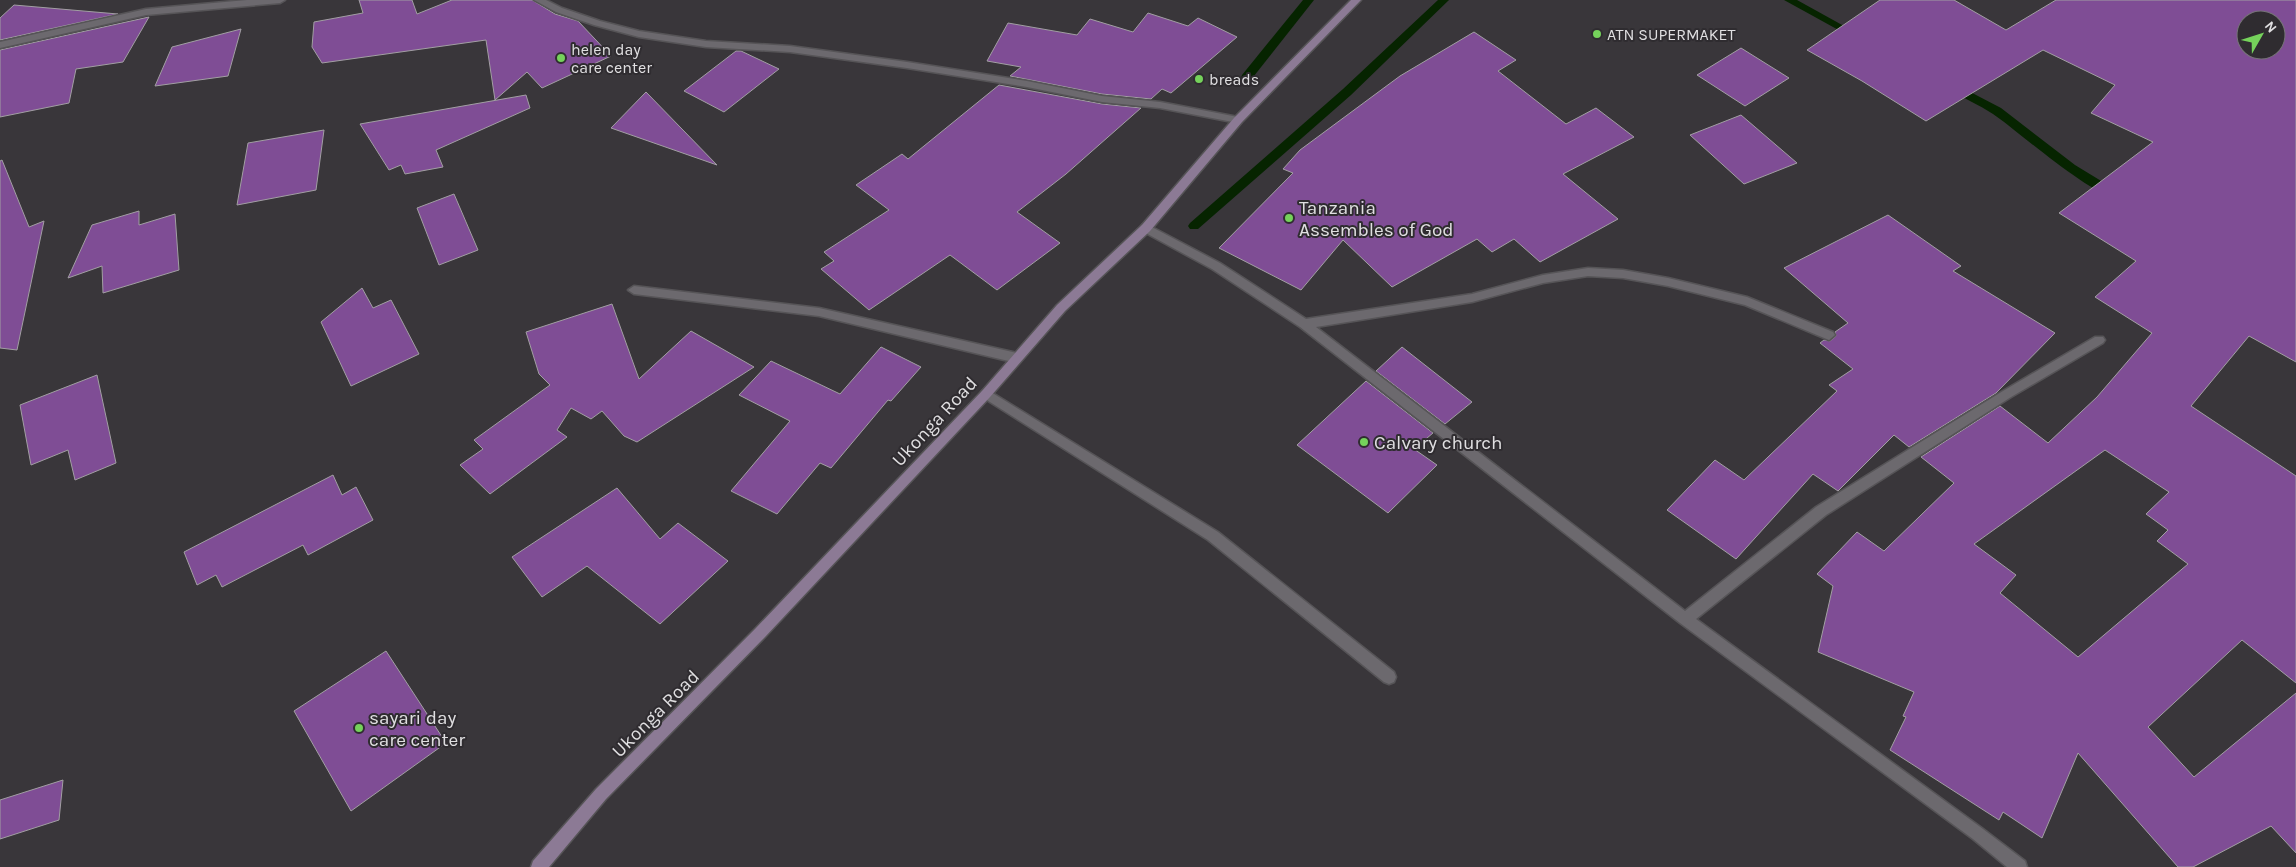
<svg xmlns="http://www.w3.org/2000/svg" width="2296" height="867" viewBox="0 0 2296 867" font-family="Karla,sans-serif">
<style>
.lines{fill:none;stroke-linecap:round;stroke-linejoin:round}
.stream{fill:#062400;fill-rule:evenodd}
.building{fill:#7f4d95;stroke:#a29fa3;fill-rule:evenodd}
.lane-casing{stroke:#565457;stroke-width:3}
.street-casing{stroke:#565457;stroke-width:3}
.secondary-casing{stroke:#565457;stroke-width:3}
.lane{fill:#6c696e;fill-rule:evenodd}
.street{fill:#6c696e;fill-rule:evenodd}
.secondary{fill:#8c7a95;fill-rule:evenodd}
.poi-dot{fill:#75d25b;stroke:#2f2c30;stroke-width:2}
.labels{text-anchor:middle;stroke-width:4;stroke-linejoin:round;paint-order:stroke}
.far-poi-label{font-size:16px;fill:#e0dfe1;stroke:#2f2c30;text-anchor:start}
.poi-label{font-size:19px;fill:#e0dfe1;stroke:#2f2c30;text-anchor:start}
.street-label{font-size:19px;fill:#e0dfe1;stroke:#2f2c30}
</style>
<rect width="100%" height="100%" fill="#39363a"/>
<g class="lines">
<g class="stream">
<path d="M1303,0H1314L1250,81H1242L1241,78L1242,75Z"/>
<path d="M1438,0H1449L1351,95L1198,229H1190L1188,226L1190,223L1343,89Z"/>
<path d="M1784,0H1797L1862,36L1861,38H1853Z"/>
<path d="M1953,83L2001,108L2075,165L2116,190L2118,193L2116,196C2097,201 2013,127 1993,114C1979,105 1964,98 1949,90L1947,87Z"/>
</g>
</g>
<g class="building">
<path d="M359,0H412L417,14L452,0H532L555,14L578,21L611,56L542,88L527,72L495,100L486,40L322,63L312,47L314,22L363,13Z"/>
<path d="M1880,0H1954L2006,30L2056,0H2296V362L2249,336L2191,406L2296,476V683L2242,640L2148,727L2194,777L2296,693V853L2271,826L2193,867H2178L2078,753L2042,838L2003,812L1999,820L1890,750L1906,717L1903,716L1914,692L1818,652L1833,586L1817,574L1857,532L1884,551L1954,483L1921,457L2000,406L2048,443L2097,397L2152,333L2095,297L2136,261L2059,213L2153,142L2091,113L2115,85L2043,50L1926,121L1862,81L1807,50ZM2246,20H2276V50H2246ZM2105,450L2169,492L2146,514L2168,530L2157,541L2188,564L2078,657L2000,593L2016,575L1974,544Z"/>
<path d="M14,5L118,14L0,40V18Z"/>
<path d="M1148,13L1188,26L1198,18L1237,37L1171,93L1162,89L1151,99L1102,94L1010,76L1021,67L987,61L1008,23L1077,35L1090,19L1133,32Z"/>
<path d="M149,17L123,62L76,69L69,103L0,117V50Z"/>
<path d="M241,29L228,76L155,86L172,47Z"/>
<path d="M1474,32L1516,60L1498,71L1566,124L1596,108L1634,137L1563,174L1618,219L1540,262L1514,239L1492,252L1477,239L1392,287L1343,240L1301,290L1219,248L1293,173L1283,169L1300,150L1400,76Z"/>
<path d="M1741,48L1789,78L1745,106L1697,75Z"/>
<path d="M736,51H741L779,69L724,112L684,91Z"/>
<path d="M999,85L1102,104L1141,108L1066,174L1017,212L1060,243L997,290L950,255L869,310L821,269L834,261L824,252L889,210L856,185L902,154L908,159Z"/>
<path d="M646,92L717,165L611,128Z"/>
<path d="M526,95L530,108L436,150L443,167L405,174L401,165L389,170L360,124Z"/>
<path d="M1741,115L1797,163L1744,184L1690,135Z"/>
<path d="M324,130L316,190L237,205L248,143Z"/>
<path d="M2,160L29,227L44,221L17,350L0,348V161Z"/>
<path d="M454,194L478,250L439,265L417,208Z"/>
<path d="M139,211V225L175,214L179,270L103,293L102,266L68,278L92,225Z"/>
<path d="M1888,215L1961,266L1953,271L2055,333L1996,393L1909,447L1894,435L1838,491L1813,474L1736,559L1667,510L1715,460L1744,480L1837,391L1829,385L1853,369L1820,343L1824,340L1830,341L1836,336L1835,332L1848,323L1784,268Z"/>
<path d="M362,288L373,308L391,300L419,354L351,386L321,322Z"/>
<path d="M612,304L639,379L691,331L754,367L637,442L624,436L602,411L591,419L571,408L557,430L567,437L490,494L460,465L483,449L474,440L550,385L539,374L526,332Z"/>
<path d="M881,347L921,367L891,401L888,400L831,468L820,463L777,514L731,491L790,421L739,395L771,361L840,394Z"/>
<path d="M1402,347L1472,402L1445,424L1376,371Z"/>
<path d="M97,375L116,463L75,480L68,450L31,465L20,405Z"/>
<path d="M1366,381L1433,433L1414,449L1437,465L1388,513L1297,445Z"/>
<path d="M333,475L342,495L356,487L373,520L308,555L303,545L222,587L216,575L197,585L184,552Z"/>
<path d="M617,488L660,539L678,523L728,561L660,624L587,566L542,597L512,557Z"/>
<path d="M386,651L446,743L351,811L294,711Z"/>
<path d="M63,780L59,820L0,839V800Z"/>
</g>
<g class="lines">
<defs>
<path id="lane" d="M986,389L1218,532L1394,672L1396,677L1394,682L1389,684L1384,682L1208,540L982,397L980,394L982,391Z"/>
<g id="street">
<path d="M247,0H285L280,3L146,15L0,48V42L146,9Z"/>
<path d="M534,0H546L562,8L600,21L639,31L706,41L790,46L907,62L1027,81L1102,96L1160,102L1238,117L1243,120L1238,123L1160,108L1102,102L1027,87L907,68L790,52L706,47L639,37L594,25L556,12Z"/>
<path d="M1146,224L1220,263L1306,319L1472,294L1543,275L1588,268L1623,270L1668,278L1747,297L1833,332L1835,335L1829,340L1745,305L1668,286L1623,278L1588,276L1543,283L1472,302L1316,327L1685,611L1816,507L2003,391L2095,337H2103L2105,340L2103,343L2011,397L1826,515L1696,619L1983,829L2025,861L2027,867H2007L1973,839L1680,623L1300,327L1212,269L1142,231L1140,228L1142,225Z"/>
<path d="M634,286L819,308L1017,353L1023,358L1017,363L819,316L634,294L628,290Z"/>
</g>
<path id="secondary" d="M1351,0H1361L1242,122L1150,231L1065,311L990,397L765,637L606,799L549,867H531L533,861L596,789L755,629L982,391L1057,305L1142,225L1234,118Z"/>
</defs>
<use href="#lane" class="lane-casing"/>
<use href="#street" class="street-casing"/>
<use href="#secondary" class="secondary-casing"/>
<use href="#lane" class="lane"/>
<use href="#street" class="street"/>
<use href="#secondary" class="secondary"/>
</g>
<g class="poi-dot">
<circle cx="1597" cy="34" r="5"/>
<circle cx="561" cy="58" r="5"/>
<circle cx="1199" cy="79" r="5"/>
<circle cx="1289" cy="218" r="5"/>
<circle cx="1364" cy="442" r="5"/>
<circle cx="359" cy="728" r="5"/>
</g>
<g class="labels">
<g class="far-poi-label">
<text x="1607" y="40">ATN SUPERMAKET</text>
<text x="571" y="55">helen day<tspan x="571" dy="18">care center</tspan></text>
<text x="1209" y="85">breads</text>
</g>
<g class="poi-label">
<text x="1299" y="214">Tanzania<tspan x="1299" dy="22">Assembles of God</tspan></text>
<text x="1374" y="449">Calvary church</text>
<text x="369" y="724">sayari day<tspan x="369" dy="22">care center</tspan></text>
</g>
<g class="street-label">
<text transform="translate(934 421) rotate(-47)" y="7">Ukonga Road</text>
<text transform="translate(655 713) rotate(-45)" y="7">Ukonga Road</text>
</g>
</g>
<g transform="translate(2261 35) rotate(51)"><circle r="24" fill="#2f2c30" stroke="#767477"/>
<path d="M0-4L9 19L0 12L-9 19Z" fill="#75d25b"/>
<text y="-8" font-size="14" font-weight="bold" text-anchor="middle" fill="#e0dfe1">N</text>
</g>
</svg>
